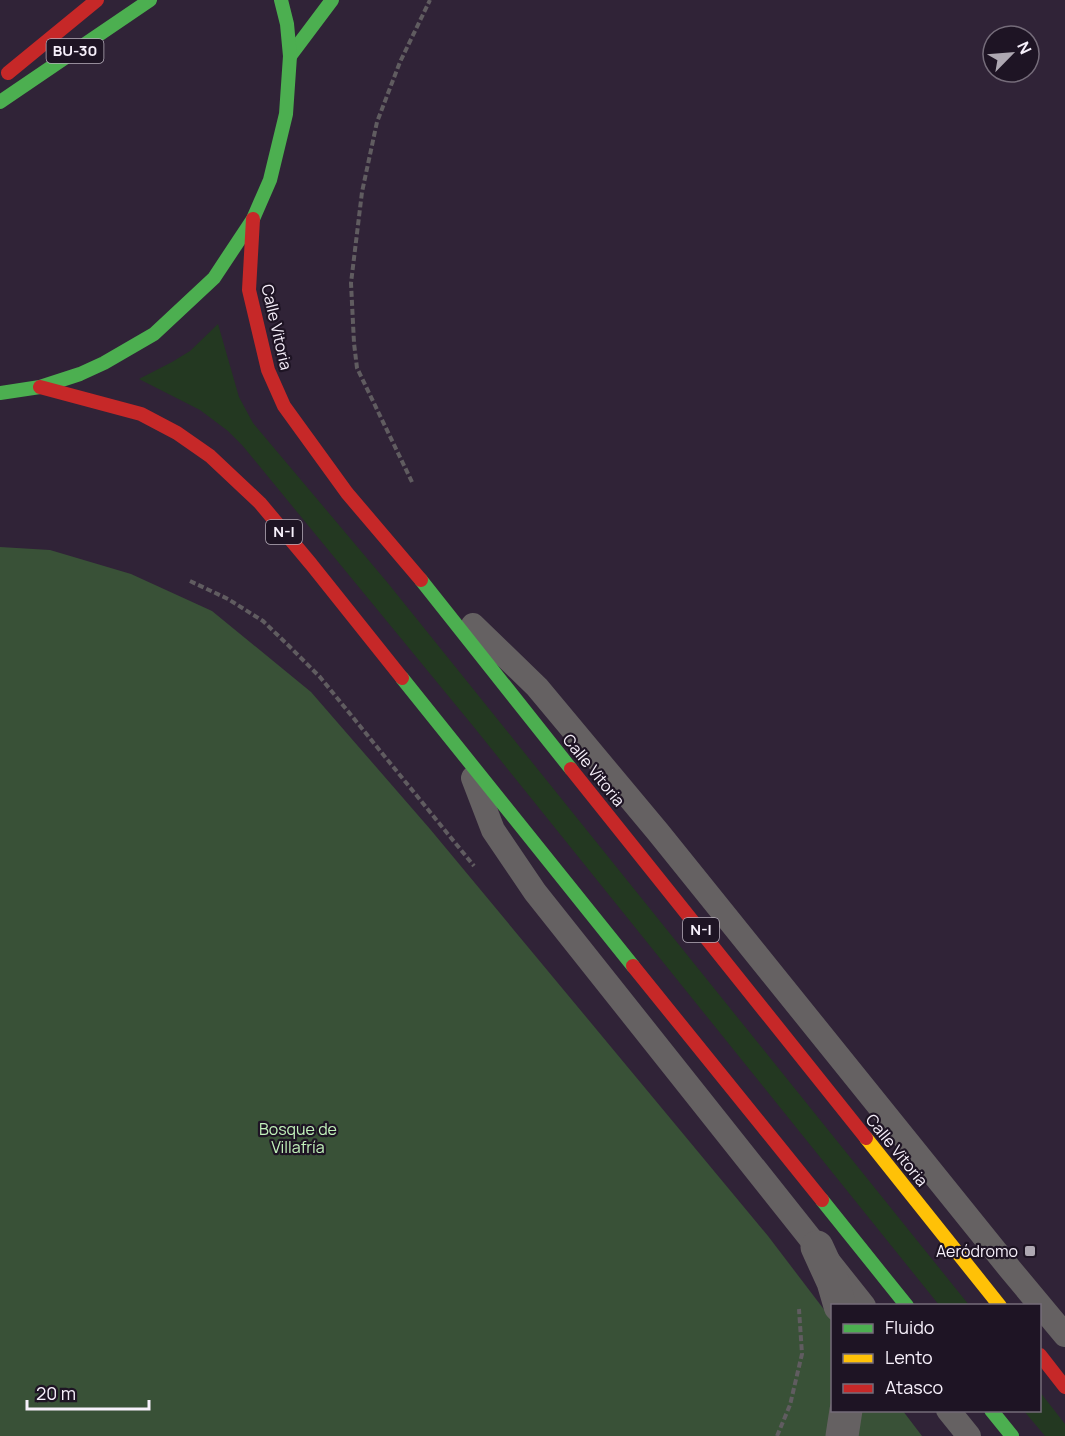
<svg xmlns="http://www.w3.org/2000/svg" width="1065" height="1436" viewBox="0 0 1065 1436" font-family="Manrope,sans-serif">
<style>
.built{fill:#302337;fill-rule:evenodd}
.green{fill:#233821}
.forest{fill:#395137}
.lines{fill:none;stroke-linecap:round;stroke-linejoin:round}
.path{stroke:#605c60;stroke-width:4;stroke-dasharray:6 3;stroke-linecap:butt}
.lane{stroke:#656162;stroke-width:24}
.street{stroke:#656162;stroke-width:33}
.fast{stroke:#4caf50;stroke-width:14}
.slow{stroke:#ffc107;stroke-width:14}
.jam{stroke:#c62828;stroke-width:14}
.poi-dot{fill:#aea8b2;stroke:#1e1424;stroke-width:2}
.labels{text-anchor:middle;stroke-width:4.5;stroke-linejoin:round;paint-order:stroke}
.shield{fill:#1e1424;stroke:#b6aeba;stroke-width:1.5}
.shield-label{font-size:15px;font-weight:bold;fill:#f7f0fb}
.street-label{font-size:16px;fill:#f7f0fb;stroke:#1e1424}
.park-label{font-size:16px;fill:#c2f3bb;stroke:#1e1424}
.poi-label{font-size:16px;fill:#f7f0fb;stroke:#1e1424;text-anchor:end}
</style>
<rect width="100%" height="100%" fill="#26212a"/>
<path class="built" d="M0,0H1065V1436H0ZM993,36H1029V72H993ZM832,1306H1040V1410H832Z"/>
<g class="green">
<path d="M218,324L239,397L253,423L387,582L969,1305H939L473,726L242,445L228,431L200,410L139,379L172,362L190,351Z"/>
<path d="M1040,1392L1065,1424V1436H1045L1024,1411L1040,1410Z"/>
</g>
<path class="forest" d="M0,547L50,550L131,574L212,611L311,692L430,829L768,1236L832,1320V1410L903,1411L922,1436H0Z"/>
<g class="lines">
<g class="path">
<path d="M412,482L357,368L354,343L351,283L362,192L377,122L400,62L430,0"/>
<path d="M190,581L228,599L263,621L289,646L320,677L474,866"/>
<path d="M777,1436L790,1405L802,1354L799,1309"/>
</g>
<g class="lane">
<path d="M473,625L537,687L658,832L1010,1269L1065,1335"/>
<path d="M473,778L493,830L535,892L864,1306"/>
<path d="M948,1410L969,1436"/>
</g>
<g class="street">
<path d="M817,1247L833,1282L840,1306"/>
<path d="M842,1436L846,1410"/>
</g>
<g class="fast">
<path d="M290,56L332,0"/>
<path d="M0,102L150,0"/>
<path d="M0,393L40,387L80,374L104,363L154,334L214,278L253,219L270,180L286,114L290,56L287,24L281,0"/>
<path d="M421,580L571,769"/>
<path d="M402,678L633,966"/>
<path d="M822,1200L907,1306"/>
<path d="M991,1410L1012,1436"/>
</g>
<path class="slow" d="M866,1138L1000,1306"/>
<g class="jam">
<path d="M8,73L97,0"/>
<path d="M253,219L249,290L268,370L284,406L347,493L421,580"/>
<path d="M40,387L141,414L177,433L210,456L260,503L311,564L402,678"/>
<path d="M571,769L866,1138"/>
<path d="M633,966L822,1200"/>
<path d="M1040,1355L1065,1387"/>
</g>
</g>
<rect class="poi-dot" x="1024" y="1245" width="12" height="12" rx="3"/>
<g class="labels">
<g class="shield">
<rect x="46.5" y="39" width="57" height="24" rx="4.5"/>
<rect x="266" y="520" width="36" height="24" rx="4.5"/>
<rect x="683" y="918" width="36" height="24" rx="4.5"/>
</g>
<g class="shield-label">
<text x="75" y="56">BU-30</text>
<text x="284" y="537">N-I</text>
<text x="701" y="935">N-I</text>
</g>
<g class="street-label">
<text transform="translate(277 327) rotate(77)" y="6">Calle Vitoria</text>
<text transform="translate(594 770) rotate(51)" y="6">Calle Vitoria</text>
<text transform="translate(897 1150) rotate(51)" y="6">Calle Vitoria</text>
</g>
<g class="park-label">
<text x="298" y="1135">Bosque de<tspan x="298" dy="18">Villafría</tspan></text>
</g>
<g class="poi-label">
<text x="1018" y="1257">Aeródromo</text>
</g>
</g>
<rect x="831" y="1304" width="210" height="108" fill="#1e1424" stroke="#756c7a" stroke-width="1.5"/>
<rect x="843" y="1324" width="30" height="9" fill="#4caf50" stroke="#756c7a" stroke-width="1.5"/>
<text x="885" y="1334" font-size="18" fill="#f7f0fb">Fluido</text>
<rect x="843" y="1354" width="30" height="9" fill="#ffc107" stroke="#756c7a" stroke-width="1.5"/>
<text x="885" y="1364" font-size="18" fill="#f7f0fb">Lento</text>
<rect x="843" y="1384" width="30" height="9" fill="#c62828" stroke="#756c7a" stroke-width="1.5"/>
<text x="885" y="1394" font-size="18" fill="#f7f0fb">Atasco</text>
<g transform="translate(1011 54) rotate(65)"><circle r="28" fill="#1e1424" stroke="#756c7a" stroke-width="1.5"/>
<path d="M0-4.5L10 22L0 15L-10 22Z" fill="#aea8b2"/>
<text y="-9" font-size="16" font-weight="bold" text-anchor="middle" fill="#f7f0fb">N</text>
</g>
<path d="M27 1400v9h122v-9" fill="none" stroke="#f7f0fb" stroke-width="3"/>
<text x="36" y="1400" font-size="18" fill="#f7f0fb" stroke="#1e1424" stroke-width="4.5" paint-order="stroke">20 m</text>
</svg>
